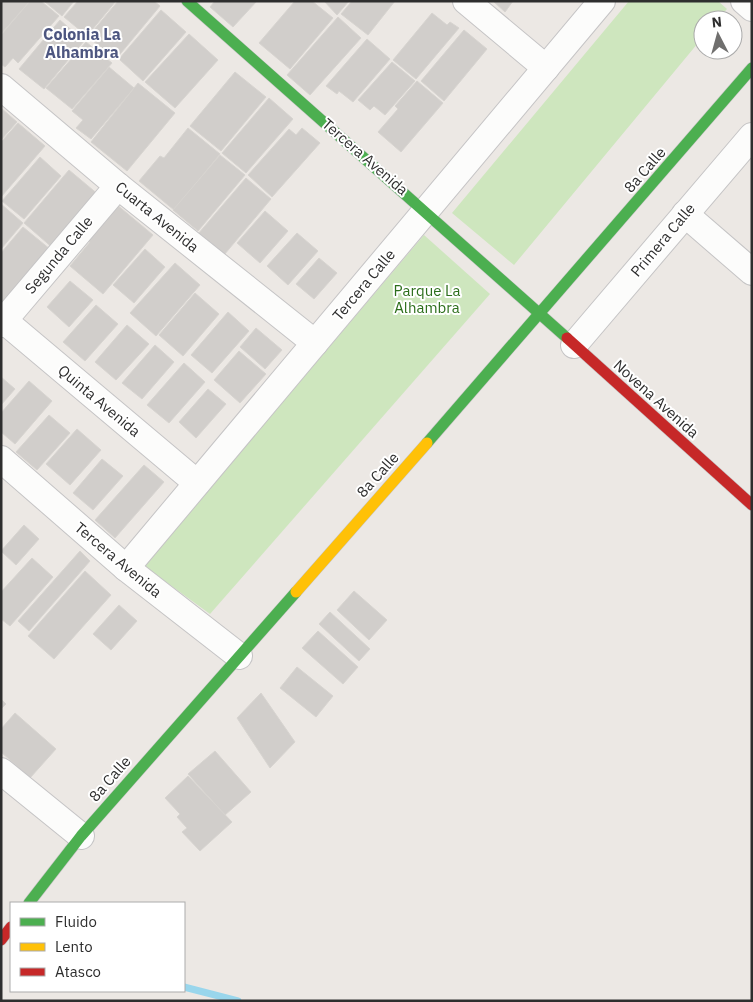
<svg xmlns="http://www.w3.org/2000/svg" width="753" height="1002" viewBox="0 0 753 1002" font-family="'IBM Plex Sans',sans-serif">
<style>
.green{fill:#cee6be}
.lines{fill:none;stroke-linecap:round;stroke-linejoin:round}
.stream{stroke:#99d6ec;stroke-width:7}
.building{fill:#d1cecb;stroke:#d7d4d0}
.street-casing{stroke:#c5c4c5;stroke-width:28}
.fast-casing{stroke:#c5c4c5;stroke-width:12}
.slow-casing{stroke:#c5c4c5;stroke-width:12}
.jam-casing{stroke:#c5c4c5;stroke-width:12}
.street{stroke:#fcfcfb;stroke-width:26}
.fast{stroke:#4caf50;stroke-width:11}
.slow{stroke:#ffc107;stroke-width:11}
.jam{stroke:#c62828;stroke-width:11}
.labels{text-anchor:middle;stroke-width:4;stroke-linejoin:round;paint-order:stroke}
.street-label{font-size:15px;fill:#2e2e2e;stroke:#fff}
.park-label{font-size:15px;fill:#2c6e1b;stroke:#fff}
.neighbourhood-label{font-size:16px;font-weight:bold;fill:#4d5680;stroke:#fff}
</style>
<rect width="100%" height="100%" fill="#ece8e4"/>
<g class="green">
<path d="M629,1H718L727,9L717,20H703V37L514,265L452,213Z"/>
<path d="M424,235L490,294L210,614L144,566Z"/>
</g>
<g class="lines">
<path class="stream" d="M184,987L238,1001"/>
</g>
<g class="building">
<path d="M1,1H30L1,34Z"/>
<path d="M30,1H41L59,16L18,63L13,58L5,67L1,64V35Z"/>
<path d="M44,1H74L62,16Z"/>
<path d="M78,1H116L87,36L64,17Z"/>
<path d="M118,1H154L160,6L116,59L88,37Z"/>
<path d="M215,1H257L233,27L210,7Z"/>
<path d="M295,1H312L333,18L290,69L259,43Z"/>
<path d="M324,1H349L337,15Z"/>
<path d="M352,1H395L368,35L341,14Z"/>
<path d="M493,1H513L505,12Z"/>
<path d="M161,10L186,32L143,81L119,59Z"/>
<path d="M432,13L447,25L450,22L459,28L416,79L393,60Z"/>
<path d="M338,17L361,38L310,95L287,75Z"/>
<path d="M60,20L84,41L44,89L19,69Z"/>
<path d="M464,30L487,49L444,101L421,81Z"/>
<path d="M189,34L218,60L175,108L145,82Z"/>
<path d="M367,39L390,59L353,102L339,91L337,94L326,86Z"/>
<path d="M86,42L112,63L72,109L46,88Z"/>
<path d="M392,62L415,81L385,115L374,106L370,110L358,100Z"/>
<path d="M109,67L134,88L91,139L76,128L83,120L72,111Z"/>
<path d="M235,72L266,97L221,151L190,126Z"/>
<path d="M417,81L443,103L401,152L378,132L398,109L395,106Z"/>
<path d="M138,83L175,113L127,171L91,142Z"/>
<path d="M269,98L293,119L246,173L222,153Z"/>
<path d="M1,108L17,122L1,140Z"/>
<path d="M18,123L45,146L1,197V142Z"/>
<path d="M188,128L220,154L174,210L139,181L160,156L164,158Z"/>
<path d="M302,128L320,143L272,197L248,175L289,129L296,135Z"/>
<path d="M220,155L245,175L198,231L173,210Z"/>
<path d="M40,157L61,176L24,219L2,201Z"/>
<path d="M69,170L100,196L54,249L24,223Z"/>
<path d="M246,178L271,199L224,255L198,234Z"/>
<path d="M1,204L23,223L1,249Z"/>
<path d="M116,204L153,235L103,294L70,266L90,242L86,239Z"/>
<path d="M265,211L288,231L260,263L237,243Z"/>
<path d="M23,227L51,250L6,306L1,302V253Z"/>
<path d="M297,233L318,251L288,285L267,266Z"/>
<path d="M145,249L165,267L134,303L113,285Z"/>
<path d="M319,258L337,273L314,299L296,284Z"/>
<path d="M175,263L200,285L156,336L130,313Z"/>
<path d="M70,281L93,300L69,327L47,307Z"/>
<path d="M195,293L219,314L183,356L159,335Z"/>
<path d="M96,305L118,324L85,361L63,342Z"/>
<path d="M228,312L249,331L212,373L191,355Z"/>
<path d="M127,325L149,344L116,380L95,362Z"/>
<path d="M256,328L282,350L265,369L240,347Z"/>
<path d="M155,345L174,362L142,399L122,383Z"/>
<path d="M239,351L266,374L240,403L214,380Z"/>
<path d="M184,363L205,382L169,423L147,405Z"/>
<path d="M1,377L15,389L1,405Z"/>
<path d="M29,381L52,401L15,444L1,432V413Z"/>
<path d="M208,389L226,404L196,438L179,422Z"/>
<path d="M49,415L70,433L37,470L16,452Z"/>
<path d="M77,429L101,450L70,485L46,464Z"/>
<path d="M102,459L123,476L93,510L73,493Z"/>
<path d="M144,465L164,482L115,538L95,520Z"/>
<path d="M24,525L39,539L16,565L1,551Z"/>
<path d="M80,551L90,561L29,631L18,621Z"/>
<path d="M32,558L53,577L10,626L1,619V592Z"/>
<path d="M85,571L111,595L54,659L28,636Z"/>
<path d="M354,591L387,620L369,640L337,610Z"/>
<path d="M119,605L137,621L111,650L93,634Z"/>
<path d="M330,612L370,649L359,661L319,624Z"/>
<path d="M318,631L358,667L343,684L302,648Z"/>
<path d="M297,667L333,696L316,717L280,688Z"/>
<path d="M261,693L295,742L270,768L237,718Z"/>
<path d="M1,699L6,704L1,709Z"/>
<path d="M15,713L56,749L30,778L1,752V729Z"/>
<path d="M215,751L251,792L225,815L188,774Z"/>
<path d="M188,776L232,822L200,851L182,832L187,828L177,817L180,814L165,798Z"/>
</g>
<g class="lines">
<defs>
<g id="street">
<path d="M466,1L546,68"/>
<path d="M744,1L752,8"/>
<path d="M1,87L118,186L315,343"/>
<path d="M685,214L752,272"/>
<path d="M1,318L197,483"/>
<path d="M1,324L118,186"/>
<path d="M574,345L752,136"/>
<path d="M1,459L126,568L239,656"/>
<path d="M126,568L602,1"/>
<path d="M1,771L81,836"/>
</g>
<g id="fast">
<path d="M187,1L567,338"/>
<path d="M427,443L752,68"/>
<path d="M29,903L81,836L296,592"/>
</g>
<path id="slow" d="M296,592L427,443"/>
<g id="jam">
<path d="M567,338L752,505"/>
<path d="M1,940L11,927"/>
</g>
</defs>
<use href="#street" class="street-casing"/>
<use href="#fast" class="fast-casing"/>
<use href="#slow" class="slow-casing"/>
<use href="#jam" class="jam-casing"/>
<use href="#street" class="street"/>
<use href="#fast" class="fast"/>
<use href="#slow" class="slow"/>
<use href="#jam" class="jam"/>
</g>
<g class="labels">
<g class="street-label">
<text transform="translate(365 157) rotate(41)" y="5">Tercera Avenida</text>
<text transform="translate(645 170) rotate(-49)" y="5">8a Calle</text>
<text transform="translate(157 217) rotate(39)" y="5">Cuarta Avenida</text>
<text transform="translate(663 240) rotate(-50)" y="5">Primera Calle</text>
<text transform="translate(59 255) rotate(-50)" y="5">Segunda Calle</text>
<text transform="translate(364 285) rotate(-50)" y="5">Tercera Calle</text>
<text transform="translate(656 399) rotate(42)" y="5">Novena Avenida</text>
<text transform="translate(99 401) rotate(40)" y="5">Quinta Avenida</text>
<text transform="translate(378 475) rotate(-48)" y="5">8a Calle</text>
<text transform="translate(118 560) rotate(40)" y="5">Tercera Avenida</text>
<text transform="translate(110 779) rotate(-49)" y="5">8a Calle</text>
</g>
<g class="park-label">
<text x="427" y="296">Parque La<tspan x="427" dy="17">Alhambra</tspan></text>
</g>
<g class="neighbourhood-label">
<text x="82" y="40">Colonia La<tspan x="82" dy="18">Alhambra</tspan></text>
</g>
</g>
<rect width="753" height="1002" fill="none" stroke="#2e2e2e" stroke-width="5"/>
<rect x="10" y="902" width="175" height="90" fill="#ffffff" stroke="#ababab"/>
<rect x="20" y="918" width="25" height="8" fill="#4caf50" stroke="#ababab"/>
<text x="55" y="927" font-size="15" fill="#2e2e2e">Fluido</text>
<rect x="20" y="943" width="25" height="8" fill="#ffc107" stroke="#ababab"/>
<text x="55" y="952" font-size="15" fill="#2e2e2e">Lento</text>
<rect x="20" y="968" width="25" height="8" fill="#c62828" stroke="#ababab"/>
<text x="55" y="977" font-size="15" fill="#2e2e2e">Atasco</text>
<g transform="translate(718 35) rotate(354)"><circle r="24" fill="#ffffff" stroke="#ababab"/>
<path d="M0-4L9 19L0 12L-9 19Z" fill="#706f6e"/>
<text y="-8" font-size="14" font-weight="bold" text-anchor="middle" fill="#2e2e2e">N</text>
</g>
</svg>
